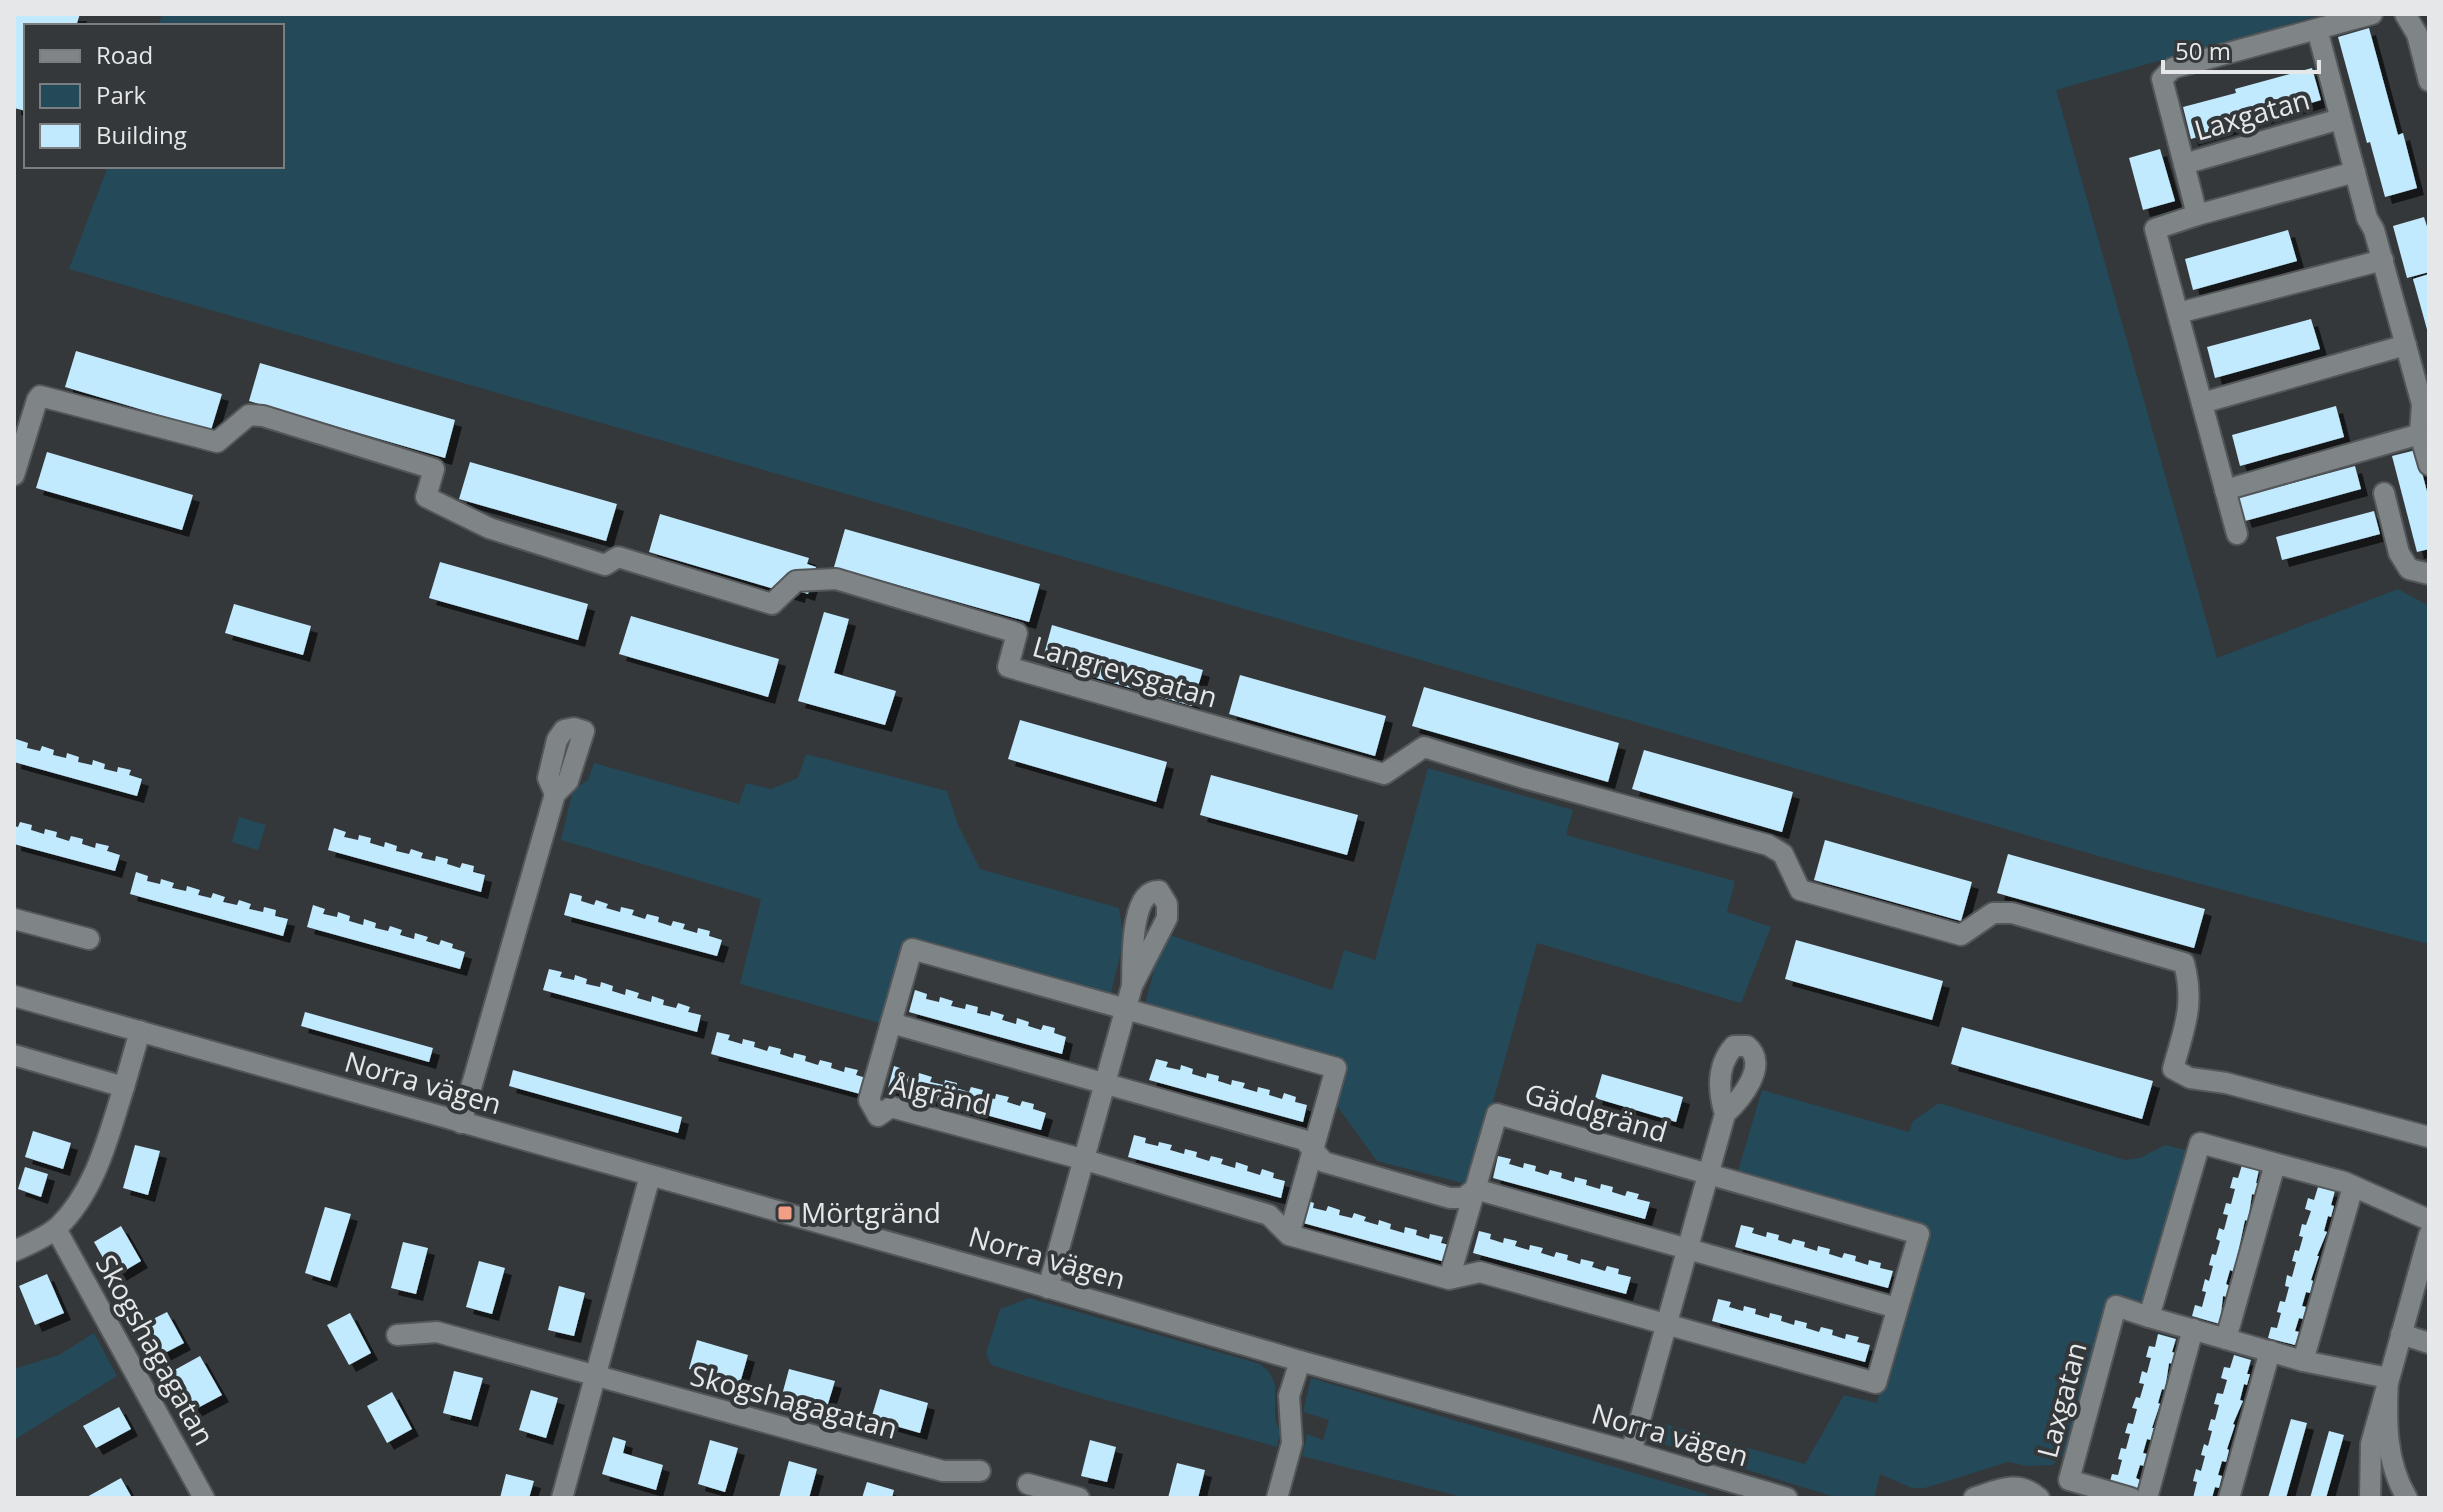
<svg xmlns="http://www.w3.org/2000/svg" width="2443" height="1512" viewBox="0 0 2443 1512" font-family="'Open Sans',sans-serif">
<style>
.green{fill:#244959}
.building{fill:#c2eafe;filter:url(#shadow)}
.lines{fill:none;stroke-linecap:round;stroke-linejoin:round}
.minor-casing{stroke:#545759;stroke-width:24}
.minor{stroke:#7f8487;stroke-width:20}
.poi-dot{fill:#f39f86;stroke:#34383a;stroke-width:3}
.labels{text-anchor:middle;stroke-width:8;stroke-linejoin:round;paint-order:stroke}
.street-label{font-size:28px;fill:#e5e7e9;stroke:#34383a}
.poi-label{font-size:28px;fill:#e5e7e9;stroke:#34383a;text-anchor:start}
</style>
<defs>
<filter id="shadow"><feDropShadow dx="7" dy="7" stdDeviation="0" flood-color="#0009"/></filter>
</defs>
<rect width="100%" height="100%" fill="#34383a"/>
<g class="green">
<path d="M162,14H2324L2056,90L2217,658L2398,589L2429,606V944L2140,868L69,269L108,166H282V26H158Z"/>
<path d="M806,754L947,791L958,825L980,869L1119,908L1124,940L1110,996L906,941L880,1023L740,984L761,899L561,840L573,790L588,780L594,763L739,804L746,783L771,789L798,778Z"/>
<path d="M1428,768L1573,810L1566,835L1735,881L1727,912L1771,927L1741,1003L1537,943L1470,1185L1377,1161L1334,1102L1344,1068L1143,1011L1164,933L1332,990L1344,950L1375,960Z"/>
<path d="M239,817L266,825L258,850L232,842Z"/>
<path d="M1762,1090L1909,1132L1913,1121L1939,1103L2125,1160L2140,1158L2165,1145L2189,1151L2141,1305L2109,1297L2071,1448L2052,1465L2027,1466L2008,1462L1925,1488H1912L1880,1474L1874,1498H1838L1664,1444L1659,1437L1661,1423L1805,1464L1844,1395L1877,1403L1927,1225L1738,1171Z"/>
<path d="M1029,1298L1260,1364L1270,1373L1275,1384V1419L1280,1432L1277,1447L1081,1393L991,1365L986,1353L1000,1309Z"/>
<path d="M94,1333L117,1376L14,1440V1369L59,1355Z"/>
<path d="M1311,1378L1706,1494L1712,1498H1466L1302,1456L1307,1434L1323,1440L1329,1420L1303,1412Z"/>
</g>
<g class="building">
<path d="M14,14H80L76,26H26V111L14,108Z"/>
<path d="M2369,28L2398,135L2403,133L2417,188L2385,197L2370,142L2367,143L2338,37Z"/>
<path d="M2312,68L2321,100L2191,139L2183,107L2236,93L2235,89Z"/>
<path d="M2160,149L2175,201L2143,210L2129,158Z"/>
<path d="M2424,217L2429,233V272L2407,278L2393,226Z"/>
<path d="M2288,230L2297,261L2193,290L2185,259Z"/>
<path d="M2429,274V333H2428L2413,279Z"/>
<path d="M2311,319L2320,349L2215,378L2207,347Z"/>
<path d="M76,351L222,394L211,430L65,387Z"/>
<path d="M260,363L455,420L445,458L249,401Z"/>
<path d="M2336,406L2344,437L2240,466L2232,435Z"/>
<path d="M2416,450L2429,499V549L2417,552L2392,456Z"/>
<path d="M47,452L193,495L182,530L36,488Z"/>
<path d="M470,462L617,504L606,541L459,499Z"/>
<path d="M2355,466L2361,489L2245,521L2238,498Z"/>
<path d="M2374,511L2380,534L2282,560L2276,537Z"/>
<path d="M660,514L809,558L807,564L816,567L808,594L799,591L798,596L649,552Z"/>
<path d="M845,529L1040,584L1029,622L834,567Z"/>
<path d="M440,562L588,604L578,640L429,598Z"/>
<path d="M234,604L311,626L303,655L225,633Z"/>
<path d="M824,612L849,619L834,673L896,691L885,725L798,701Z"/>
<path d="M631,616L779,659L768,697L619,654Z"/>
<path d="M1052,625L1203,670L1192,706L1042,662Z"/>
<path d="M1240,675L1386,716L1375,756L1229,714Z"/>
<path d="M1424,687L1619,743L1608,782L1412,726Z"/>
<path d="M1020,720L1167,762L1156,802L1008,759Z"/>
<path d="M16,739L28,743L27,748L40,751L42,746L54,750L53,755L66,758L67,753L79,757L78,762L92,765L93,760L105,764L104,769L117,772L118,767L131,770L129,775L142,779L137,796L14,762Z"/>
<path d="M1644,750L1793,792L1782,832L1632,789Z"/>
<path d="M1211,775L1358,815L1347,855L1200,815Z"/>
<path d="M20,822L32,825L31,830L44,834L45,829L57,832L56,837L69,841L71,836L83,839L82,844L95,848L96,843L109,846L107,851L120,855L115,871L14,844V826L18,827Z"/>
<path d="M334,828L346,832L344,837L358,840L359,835L371,838L370,843L384,847L385,842L397,846L396,851L409,854L411,849L423,853L421,858L435,861L436,856L448,859L447,864L460,868L462,863L474,866L473,872L485,875L481,892L328,850Z"/>
<path d="M1825,840L1972,882L1961,921L1814,880Z"/>
<path d="M2008,854L2205,909L2194,948L1997,893Z"/>
<path d="M136,872L148,876L147,881L160,884L161,879L174,883L172,888L186,891L187,886L200,890L198,895L211,898L213,893L225,897L223,902L237,905L239,900L251,904L249,909L263,912L264,907L276,910L275,916L288,919L283,936L130,894Z"/>
<path d="M570,893L582,896L581,901L594,905L596,900L608,904L606,908L620,912L621,907L634,910L632,915L645,919L647,914L659,917L658,922L671,926L673,921L685,924L683,929L697,933L698,928L710,931L709,936L722,940L717,956L564,915Z"/>
<path d="M313,905L325,909L323,914L337,917L338,912L350,916L349,921L363,925L364,919L376,923L375,928L388,931L390,926L402,930L400,935L414,939L415,933L428,937L426,941L439,945L441,940L453,944L452,948L465,952L460,969L307,927Z"/>
<path d="M1796,940L1943,981L1932,1020L1785,979Z"/>
<path d="M549,969L562,972L560,977L574,980L575,975L587,979L586,984L600,987L601,982L613,986L612,991L625,995L626,989L639,993L637,998L651,1002L652,996L664,1000L663,1005L676,1008L678,1003L690,1007L688,1012L701,1015L697,1032L543,990Z"/>
<path d="M915,990L927,994L926,999L939,1002L940,997L953,1001L951,1006L965,1009L966,1004L978,1007L977,1013L990,1016L991,1011L1004,1015L1002,1020L1016,1024L1017,1018L1029,1022L1028,1026L1041,1030L1043,1025L1055,1028L1054,1033L1066,1037L1062,1054L909,1012Z"/>
<path d="M305,1012L433,1048L429,1062L301,1026Z"/>
<path d="M1962,1027L2153,1081L2142,1119L1951,1064Z"/>
<path d="M717,1032L730,1035L728,1040L742,1044L743,1039L755,1042L754,1047L767,1051L769,1046L781,1049L780,1054L793,1058L794,1053L806,1056L805,1061L818,1065L820,1060L832,1063L831,1068L844,1072L845,1067L858,1070L856,1075L869,1079L864,1095L711,1054Z"/>
<path d="M1156,1059L1168,1062L1166,1067L1180,1070L1181,1065L1193,1069L1192,1074L1206,1078L1207,1073L1219,1076L1218,1081L1231,1085L1232,1080L1245,1083L1243,1088L1257,1092L1258,1087L1270,1090L1269,1095L1282,1099L1284,1093L1296,1097L1295,1102L1307,1105L1303,1122L1149,1080Z"/>
<path d="M894,1066L906,1070L904,1075L918,1078L919,1073L932,1077L930,1082L944,1085L945,1080L957,1083L956,1088L969,1092L971,1087L983,1090L981,1096L995,1099L996,1094L1009,1097L1007,1102L1020,1106L1022,1101L1034,1104L1033,1109L1046,1113L1041,1130L888,1088Z"/>
<path d="M513,1070L682,1117L678,1133L509,1086Z"/>
<path d="M1602,1074L1683,1097L1676,1122L1595,1098Z"/>
<path d="M33,1131L71,1143L63,1169L25,1157Z"/>
<path d="M1134,1135L1146,1138L1145,1143L1158,1146L1159,1142L1172,1145L1170,1150L1184,1154L1185,1149L1197,1152L1196,1157L1209,1161L1211,1156L1223,1159L1221,1164L1235,1168L1236,1162L1248,1166L1247,1171L1260,1175L1262,1169L1274,1173L1273,1178L1285,1181L1281,1198L1128,1157Z"/>
<path d="M135,1145L160,1151L148,1195L123,1188Z"/>
<path d="M1498,1156L1511,1159L1509,1164L1523,1168L1524,1163L1536,1166L1535,1171L1548,1175L1550,1170L1562,1173L1561,1178L1574,1182L1575,1177L1587,1180L1586,1185L1600,1189L1601,1184L1613,1187L1612,1192L1625,1196L1627,1191L1639,1194L1637,1199L1650,1202L1645,1219L1493,1178Z"/>
<path d="M2242,1165L2259,1170L2256,1183L2259,1184L2255,1195L2252,1194L2248,1221L2245,1220L2234,1272L2230,1270L2226,1284L2230,1286L2227,1297L2223,1296L2220,1324L2192,1316L2195,1305L2202,1307L2206,1292L2202,1291L2205,1279L2209,1281L2213,1266L2209,1265L2212,1254L2216,1255L2220,1241L2216,1239L2219,1228L2224,1230L2228,1215L2223,1214L2226,1203L2231,1204L2235,1189L2230,1188L2233,1177L2238,1178Z"/>
<path d="M25,1167L48,1174L41,1197L18,1189Z"/>
<path d="M2318,1187L2335,1191L2331,1205L2334,1206L2331,1217L2328,1216L2324,1231L2327,1232L2317,1256H2319L2311,1280L2313,1281L2310,1293L2306,1292L2302,1306L2306,1307L2303,1319L2299,1318L2295,1331L2299,1332L2295,1345L2268,1338L2271,1327L2277,1328L2281,1313L2277,1312L2280,1301L2285,1302L2289,1287L2285,1286L2287,1275L2292,1277L2296,1262L2292,1261L2295,1250L2299,1251L2303,1237L2299,1236L2302,1224L2306,1225L2311,1211L2305,1209L2308,1198L2314,1200Z"/>
<path d="M1302,1199L1314,1203L1313,1208L1326,1211L1328,1206L1340,1210L1339,1215L1352,1218L1354,1213L1366,1217L1364,1221L1378,1225L1379,1220L1391,1224L1390,1229L1404,1233L1405,1227L1417,1230L1416,1235L1429,1239L1430,1234L1443,1237L1441,1243L1454,1246L1449,1263L1296,1221Z"/>
<path d="M325,1207L351,1214L330,1281L305,1273Z"/>
<path d="M1741,1225L1754,1228L1752,1233L1766,1237L1767,1232L1779,1235L1778,1240L1791,1244L1793,1239L1805,1242L1804,1247L1817,1251L1818,1246L1830,1249L1829,1254L1842,1258L1844,1253L1856,1256L1855,1261L1868,1265L1869,1260L1881,1263L1880,1268L1893,1271L1888,1288L1735,1247Z"/>
<path d="M121,1226L141,1261L114,1277L94,1242Z"/>
<path d="M1479,1231L1491,1234L1490,1239L1503,1243L1504,1238L1517,1241L1515,1246L1529,1250L1530,1245L1543,1248L1541,1253L1554,1257L1556,1252L1568,1255L1567,1260L1580,1264L1581,1259L1594,1262L1592,1267L1605,1271L1607,1266L1619,1269L1618,1274L1631,1277L1626,1294L1473,1253Z"/>
<path d="M403,1242L428,1248L416,1294L391,1288Z"/>
<path d="M479,1261L505,1268L492,1314L466,1307Z"/>
<path d="M47,1274L64,1313L35,1325L19,1286Z"/>
<path d="M559,1286L585,1293L574,1336L548,1330Z"/>
<path d="M1718,1299L1731,1302L1729,1307L1743,1311L1744,1306L1756,1309L1755,1314L1769,1318L1770,1313L1782,1316L1781,1321L1794,1325L1795,1320L1807,1323L1806,1328L1819,1332L1821,1327L1833,1330L1832,1335L1845,1339L1846,1334L1859,1337L1857,1342L1870,1345L1865,1362L1712,1321Z"/>
<path d="M167,1312L184,1343L161,1355L145,1323Z"/>
<path d="M350,1313L371,1353L349,1365L327,1325Z"/>
<path d="M2158,1334L2176,1339L2172,1352L2175,1353L2172,1364L2169,1363L2165,1390L2162,1389L2158,1403L2160,1404L2152,1428H2154L2151,1440L2147,1439L2143,1453L2147,1454L2144,1466L2140,1465L2136,1478L2140,1480L2136,1492L2109,1485L2112,1474L2118,1475L2122,1460L2118,1459L2121,1448L2126,1449L2130,1434L2125,1433L2128,1423L2133,1424L2137,1409L2132,1408L2136,1397L2140,1398L2144,1384L2139,1383L2142,1371L2147,1373L2151,1358L2146,1357L2149,1346L2155,1347Z"/>
<path d="M697,1340L748,1355L740,1383L689,1369Z"/>
<path d="M2234,1355L2251,1360L2247,1374H2250L2247,1385L2244,1384L2240,1400L2243,1401L2233,1424L2235,1425L2227,1449L2229,1450L2226,1462L2222,1461L2218,1475L2222,1476L2219,1488L2215,1487L2212,1498H2193L2197,1482L2193,1481L2196,1469L2201,1471L2205,1456L2201,1455L2204,1444L2208,1446L2212,1431L2208,1430L2211,1419L2215,1420L2219,1405L2214,1404L2217,1393L2223,1394L2227,1380L2221,1378L2224,1367L2230,1368Z"/>
<path d="M200,1356L222,1395L192,1411L171,1372Z"/>
<path d="M789,1369L835,1381L827,1407L782,1395Z"/>
<path d="M454,1371L483,1378L471,1420L443,1413Z"/>
<path d="M880,1389L928,1403L920,1433L871,1419Z"/>
<path d="M531,1390L558,1398L546,1438L519,1430Z"/>
<path d="M392,1392L412,1429L387,1443L367,1406Z"/>
<path d="M119,1407L131,1429L96,1448L83,1426Z"/>
<path d="M2291,1419L2307,1423L2286,1498H2268Z"/>
<path d="M2329,1431L2344,1435L2326,1498H2310Z"/>
<path d="M613,1437L626,1441L623,1453L663,1465L656,1490L602,1474Z"/>
<path d="M710,1440L738,1448L725,1492L698,1484Z"/>
<path d="M1090,1440L1116,1447L1107,1482L1081,1476Z"/>
<path d="M789,1461L817,1469L809,1498H779Z"/>
<path d="M1177,1463L1205,1470L1198,1498H1168Z"/>
<path d="M506,1474L534,1481L529,1498H500Z"/>
<path d="M121,1478L132,1498H85Z"/>
<path d="M867,1482L894,1490L892,1498H862Z"/>
</g>
<g class="lines">
<defs>
<g id="minor">
<path d="M2405,14L2417,34L2429,81"/>
<path d="M2317,29L2367,218L2374,230L2422,404L2420,434L2429,465"/>
<path d="M2184,164L2162,79L2173,68L2372,14"/>
<path d="M2197,215L2184,164L2340,119"/>
<path d="M2178,313L2383,260"/>
<path d="M2202,403L2406,345"/>
<path d="M14,475L37,400L40,396L217,442L249,415L263,416L434,469L426,497L489,528L605,565L618,557L772,604L796,581L836,579L1017,633L1008,667L1384,774L1424,747L1524,778L1768,845L1783,854L1800,890L1961,935L1993,913H2012L2184,963C2195,1006 2184,1028 2173,1069L2190,1078L2226,1083L2429,1137"/>
<path d="M2225,490L2420,434"/>
<path d="M2384,493L2399,553L2409,569L2429,574"/>
<path d="M2237,534L2155,229L2197,215L2355,172"/>
<path d="M14,919L89,939"/>
<path d="M14,996L1016,1278L1300,1361L1631,1452L1787,1498"/>
<path d="M891,1023L1304,1140L1324,1162L1450,1198H1463L1475,1189L1897,1308"/>
<path d="M14,1055L124,1087C108,1137 96,1190 58,1227C46,1237 28,1245 14,1251"/>
<path d="M124,1087L140,1031"/>
<path d="M461,1123L555,794L568,781L584,731L574,728L564,730L557,740L548,778L555,794"/>
<path d="M56,1229L204,1498"/>
<path d="M1289,1235L1336,1068L912,949L869,1100L878,1116L891,1107L1082,1159L1269,1215L1289,1235L1449,1279L1480,1272L1876,1383L1919,1234L1497,1114L1449,1279"/>
<path d="M1048,1288L1132,986L1167,918V904L1159,891C1129,890 1133,964 1132,986"/>
<path d="M2149,1317L2303,1361L2388,1378C2386,1420 2385,1461 2407,1498"/>
<path d="M2401,1334L2429,1343"/>
<path d="M397,1335L437,1332L943,1471H980"/>
<path d="M2226,1339L2275,1164"/>
<path d="M2303,1361L2353,1187"/>
<path d="M1631,1452L1725,1114C1740,1100 1770,1065 1747,1046H1734C1716,1066 1718,1091 1725,1114"/>
<path d="M1028,1484L1079,1498"/>
<path d="M562,1498L650,1176"/>
<path d="M1277,1498L1292,1443L1289,1396L1300,1361"/>
<path d="M1974,1498C1998,1490 2018,1479 2039,1498"/>
<path d="M2131,1498L2069,1480L2116,1306L2149,1317L2200,1143L2344,1182L2429,1220"/>
<path d="M2147,1498L2193,1329"/>
<path d="M2229,1498L2270,1351"/>
<path d="M2370,1498L2371,1444L2429,1235"/>
</g>
</defs>
<use href="#minor" class="minor-casing"/>
<use href="#minor" class="minor"/>
</g>
<rect class="poi-dot" x="777" y="1205" width="16" height="16" rx="4"/>
<g class="labels">
<g class="street-label">
<text transform="translate(2252 115) rotate(-16)" y="10">Laxgatan</text>
<text transform="translate(1125 672) rotate(16)" y="10">Langrevsgatan</text>
<text transform="translate(423 1083) rotate(16)" y="10">Norra vägen</text>
<text transform="translate(940 1095) rotate(12)" y="10">Ålgränd</text>
<text transform="translate(1596 1113) rotate(16)" y="10">Gäddgränd</text>
<text transform="translate(1047 1258) rotate(16)" y="10">Norra vägen</text>
<text transform="translate(155 1350) rotate(61)" y="10">Skogshagagatan</text>
<text transform="translate(2062 1400) rotate(-75)" y="10">Laxgatan</text>
<text transform="translate(794 1402) rotate(15)" y="10">Skogshagagatan</text>
<text transform="translate(1670 1435) rotate(16)" y="10">Norra vägen</text>
</g>
<g class="poi-label">
<text x="801" y="1223">Mörtgränd</text>
</g>
</g>
<rect width="2443" height="1512" fill="none" stroke="#e5e7e9" stroke-width="32"/>
<rect x="24" y="24" width="260" height="144" fill="#34383a" stroke="#7b7e80" stroke-width="2"/>
<rect x="40" y="50" width="40" height="12" fill="#7f8487" stroke="#7b7e80" stroke-width="2"/>
<text x="96" y="64" font-size="24" fill="#e5e7e9">Road</text>
<rect x="40" y="84" width="40" height="24" fill="#244959" stroke="#7b7e80" stroke-width="2"/>
<text x="96" y="104" font-size="24" fill="#e5e7e9">Park</text>
<rect x="40" y="124" width="40" height="24" fill="#c2eafe" stroke="#7b7e80" stroke-width="2"/>
<text x="96" y="144" font-size="24" fill="#e5e7e9">Building</text>
<path d="M2163 60v12h156v-12" fill="none" stroke="#e5e7e9" stroke-width="4"/>
<text x="2175" y="60" font-size="24" fill="#e5e7e9" stroke="#34383a" stroke-width="6" paint-order="stroke">50 m</text>
</svg>
